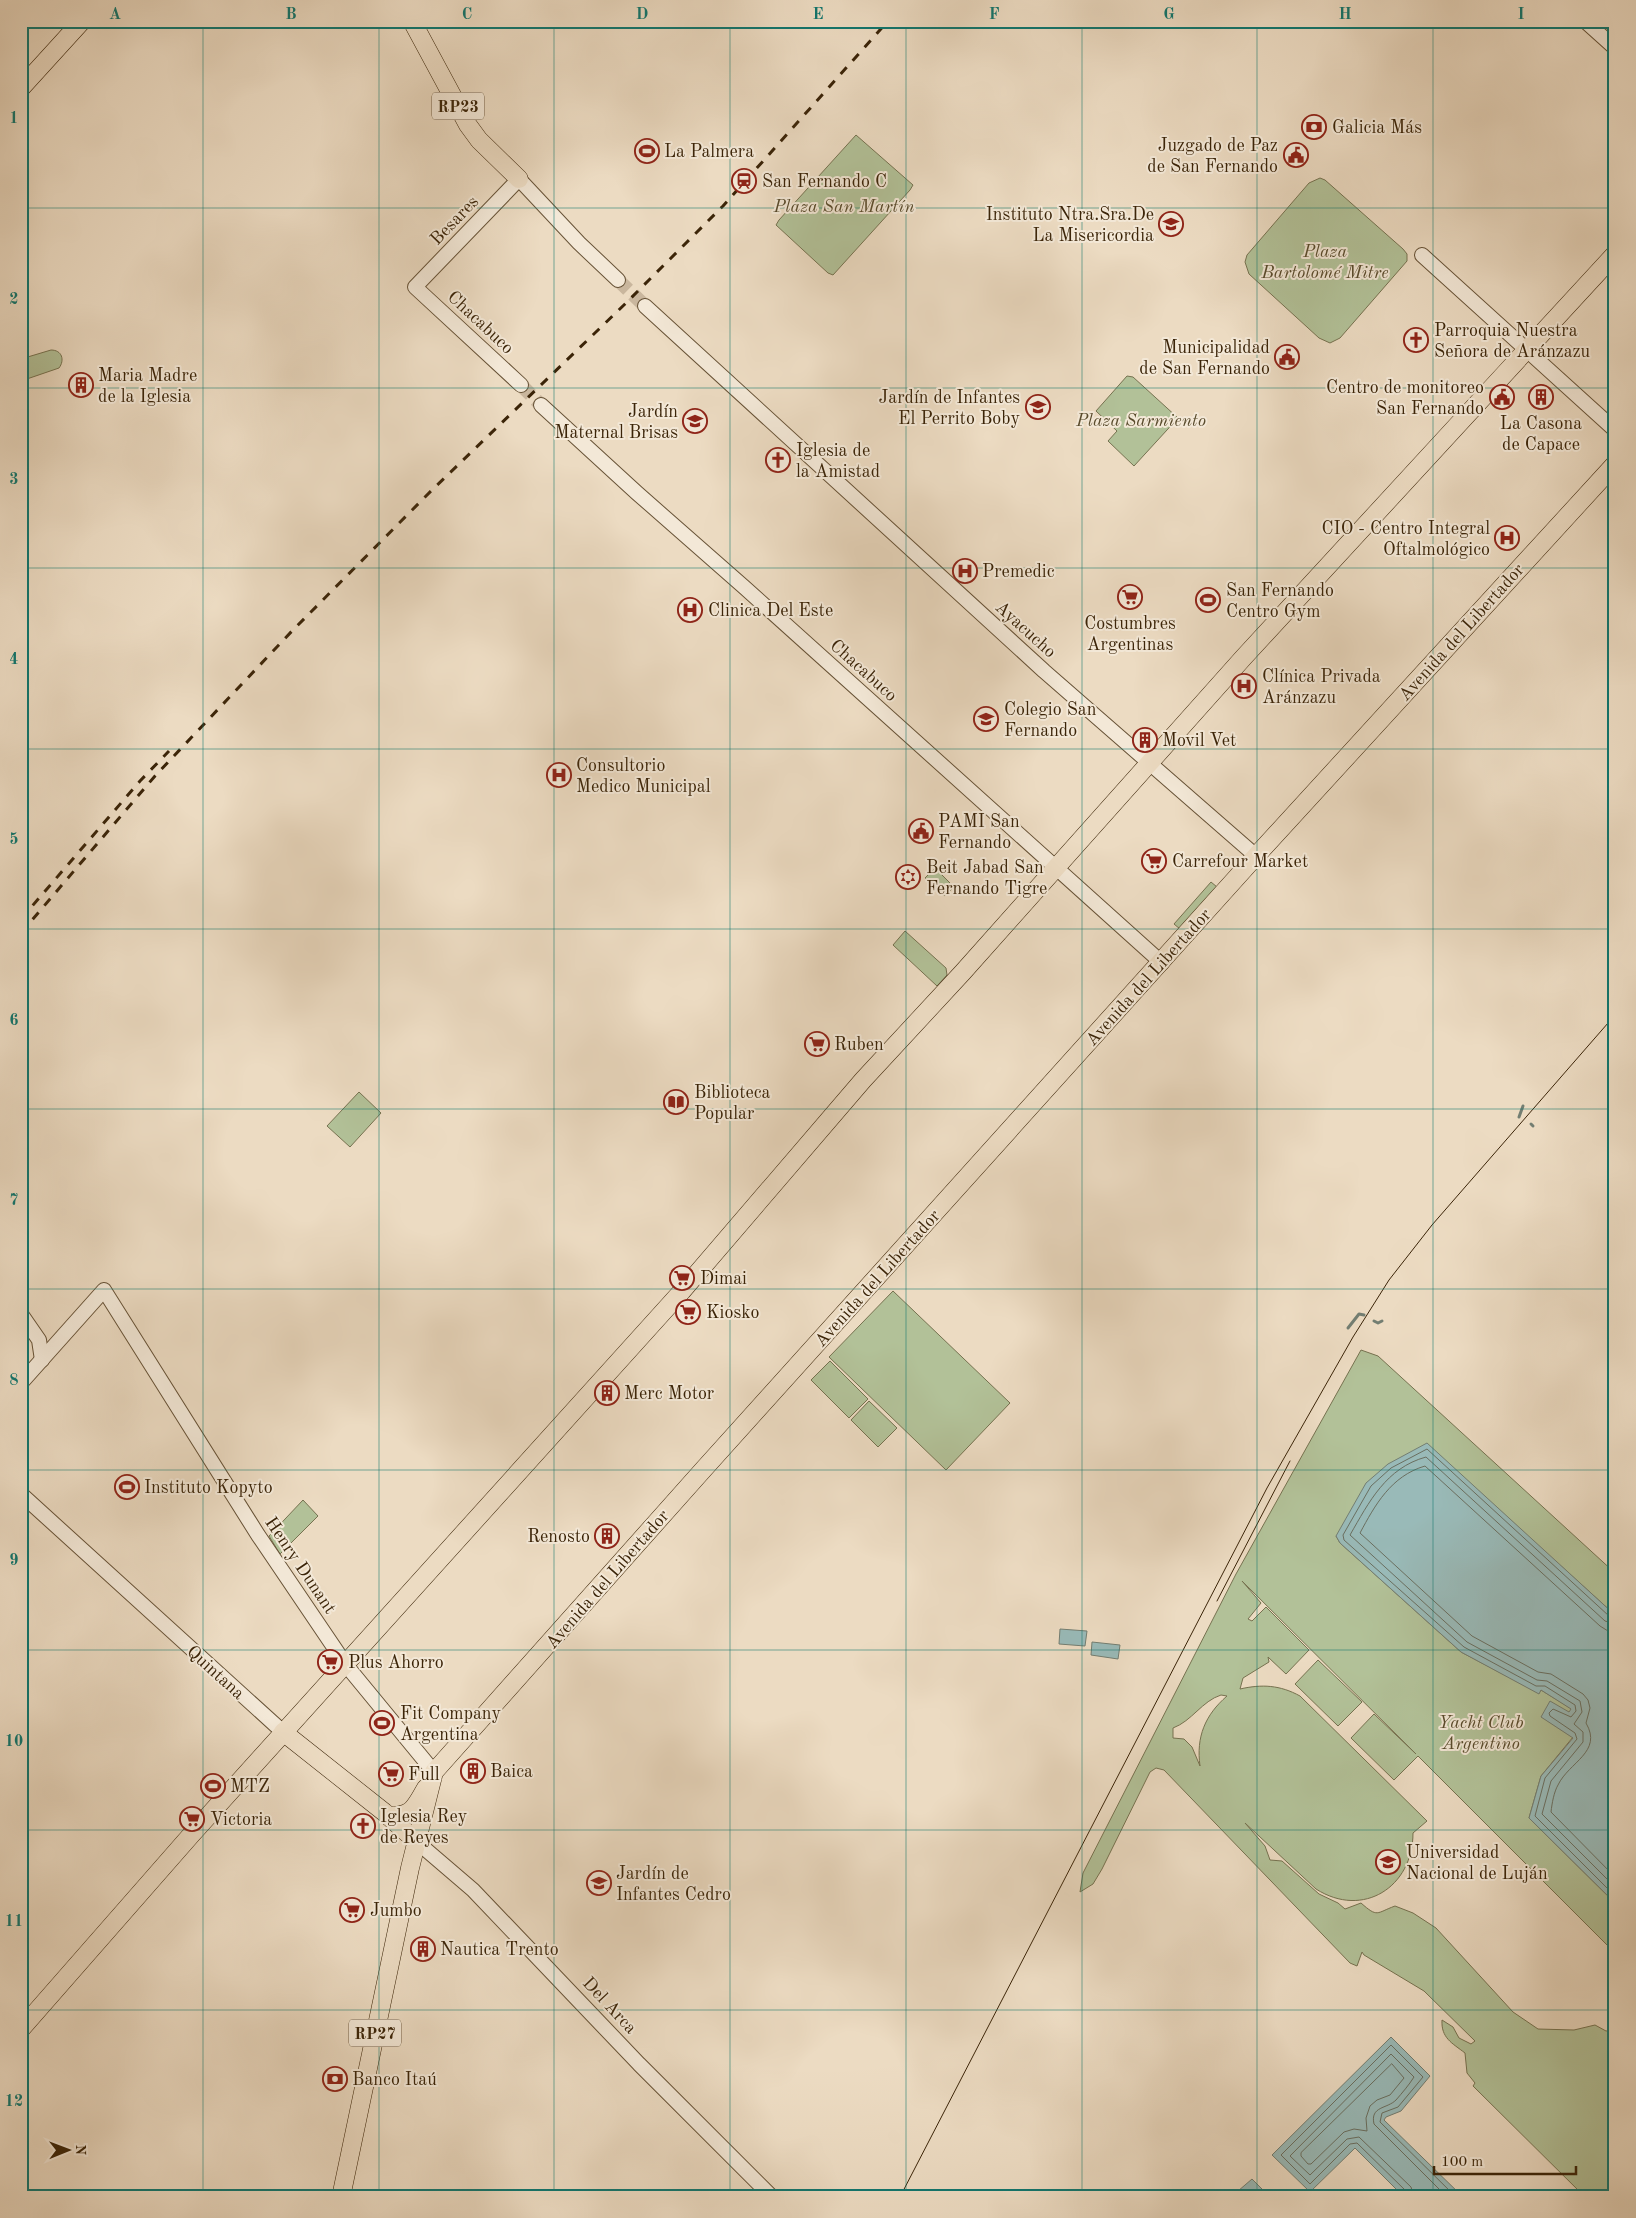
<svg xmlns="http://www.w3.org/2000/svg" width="1636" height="2218" viewBox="0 0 1636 2218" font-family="'Old Standard TT',serif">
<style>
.green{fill:#b2c198;stroke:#767250;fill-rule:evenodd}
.water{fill:#99bab8;stroke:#737e72}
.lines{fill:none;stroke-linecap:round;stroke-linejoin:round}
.shore{stroke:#6a6f60;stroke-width:1}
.stream{stroke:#737e72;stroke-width:3}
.minor-tunnel{stroke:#c9b69d;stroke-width:14;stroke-dasharray:14 7;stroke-linecap:butt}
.minor-casing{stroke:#675236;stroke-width:16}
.major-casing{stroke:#3b2408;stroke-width:19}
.minor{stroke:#f3e8d7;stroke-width:14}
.major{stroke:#ecdbc2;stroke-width:18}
.tram{stroke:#3b2408;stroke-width:1}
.rail{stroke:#3b2408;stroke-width:3;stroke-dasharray:9 9;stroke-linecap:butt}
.grid{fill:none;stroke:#0f766e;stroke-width:1;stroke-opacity:0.55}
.labels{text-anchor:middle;stroke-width:4;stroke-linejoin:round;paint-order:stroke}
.shield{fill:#f3e8d7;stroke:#725f46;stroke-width:1}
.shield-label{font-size:16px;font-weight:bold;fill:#3b2408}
.poi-label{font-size:18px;fill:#3b2408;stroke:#f3e8d7;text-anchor:start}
.park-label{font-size:18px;font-style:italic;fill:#594b2c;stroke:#f3e8d7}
.street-label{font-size:18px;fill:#3b2408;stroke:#f3e8d7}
.neatline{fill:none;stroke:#0f766e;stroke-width:2}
.grid-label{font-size:16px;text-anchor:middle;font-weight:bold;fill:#0f766e}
</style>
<rect width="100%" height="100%" fill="#ecdbc2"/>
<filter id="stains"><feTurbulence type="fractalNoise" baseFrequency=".004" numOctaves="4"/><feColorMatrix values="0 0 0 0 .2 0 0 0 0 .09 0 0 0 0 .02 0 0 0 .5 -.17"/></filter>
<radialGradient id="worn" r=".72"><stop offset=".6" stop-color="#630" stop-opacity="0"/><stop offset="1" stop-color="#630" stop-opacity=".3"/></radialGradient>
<g class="green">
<path d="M856,135L913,185L910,190L833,275L828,273L776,225L779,220Z"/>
<path d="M1320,178L1325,180L1403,249L1407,254V261L1340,338L1330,343L1319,338L1249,274L1245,262L1247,255L1309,183Z"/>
<path d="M51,350C62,350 65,360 59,368L21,381V359Z"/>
<path d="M1127,376L1133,377L1178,418L1134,466L1108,441L1117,431L1096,411Z"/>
<path d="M935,868L954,887L945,896L925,878Z"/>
<path d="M1211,882L1217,887L1180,929L1174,924Z"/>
<path d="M905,931L946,968L947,975L937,986L893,945Z"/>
<path d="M359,1092L381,1113L350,1147L327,1126Z"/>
<path d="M893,1291L1010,1403L946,1470L829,1357Z"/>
<path d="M1361,1350L1378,1356L1615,1573V1615L1561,1566L1336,1536L1340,1543L1461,1652L1539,1693L1541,1690L1572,1709L1570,1712L1542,1717L1573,1737L1541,1776L1529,1818L1615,1903V1953L1418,1756L1394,1780L1351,1738L1374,1714L1416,1754L1242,1581L1261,1603L1248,1619L1252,1621L1266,1607L1309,1650L1286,1674L1268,1657L1269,1662L1243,1678L1240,1689C1262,1684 1280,1685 1300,1696L1427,1821L1413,1833C1413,1887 1363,1919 1316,1889L1245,1823L1265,1846L1270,1860L1282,1861L1319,1894L1338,1903L1345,1909L1361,1903C1378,1918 1376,1913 1395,1906L1413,1913L1436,1928L1513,2012L1538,2029L1574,2030L1595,2025L1606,2031L1615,2030V2197H1585L1473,2086L1475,2083L1467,2073L1465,2053C1452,2043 1441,2038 1442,2020L1453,2027L1459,2038L1471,2044L1475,2041L1424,1991L1364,1955L1362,1952L1357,1966L1350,1963L1164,1770L1156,1768L1150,1772L1102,1869L1093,1884L1080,1892L1083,1873L1236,1574ZM1221,1695L1227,1696C1205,1715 1196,1737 1200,1766L1192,1747L1184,1739L1173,1738V1728C1192,1721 1202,1701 1221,1695Z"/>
<path d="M830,1361L868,1399L849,1418L811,1380Z"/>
<path d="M869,1401L897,1428L878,1447L851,1420Z"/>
<path d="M303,1500L318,1516L280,1554L269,1536Z"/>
<path d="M1318,1660L1362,1702L1338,1726L1295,1684Z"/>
</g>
<g class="water">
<path d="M1427,1443L1615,1615V1903L1529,1818L1541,1776L1573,1738L1541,1717L1550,1701L1569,1712L1571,1709L1541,1690L1539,1694L1461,1652L1340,1543L1336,1536L1366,1483L1388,1464Z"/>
<path d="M1060,1629L1087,1631L1085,1646L1059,1644Z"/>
<path d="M1092,1642L1120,1645L1118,1659L1091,1655Z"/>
<path d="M1391,2037L1430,2076L1401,2111L1386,2117L1384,2120L1463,2197H1404L1355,2148L1310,2192L1272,2155Z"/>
<path d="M1252,2179L1270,2197H1231Z"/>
</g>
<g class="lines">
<g class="shore">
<path d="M1615,1618L1609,1616L1427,1449L1391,1468L1371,1486L1343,1535L1344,1540L1464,1647L1536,1686H1545L1575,1705L1576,1711L1571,1717L1553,1709L1549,1713L1550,1716L1575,1733L1577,1739L1545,1778L1535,1816L1615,1896"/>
<path d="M1615,1624L1605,1621L1426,1457C1386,1468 1369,1502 1350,1535L1467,1642L1537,1680L1547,1681L1580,1701L1582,1712L1574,1724L1583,1732V1742L1551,1781L1542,1814L1615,1887"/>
<path d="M1615,1632L1608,1631L1600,1626L1425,1466C1391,1476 1375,1505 1360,1533L1472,1636L1538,1672L1551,1674L1583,1694L1588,1700L1590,1708L1586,1723C1603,1752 1569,1762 1558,1785C1554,1792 1552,1803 1551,1812L1615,1877"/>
<path d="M1392,2064L1404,2078L1390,2095L1377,2100L1370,2106L1366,2118L1367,2131L1354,2129L1344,2132L1311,2164H1308L1301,2156V2153Z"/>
<path d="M1407,2197L1406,2191L1357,2143L1350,2144L1310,2184L1281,2155L1391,2045L1423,2077L1398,2107L1382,2113L1380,2122L1456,2197"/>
<path d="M1414,2197L1411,2187L1359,2137L1347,2139L1310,2175L1290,2156L1391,2054L1414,2077C1409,2085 1402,2093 1396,2100C1387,2109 1370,2106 1374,2124L1447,2197"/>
</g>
<g class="stream">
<path d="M1519,1117L1523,1106"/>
<path d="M1531,1124L1533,1126"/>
<path d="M1374,1321L1378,1323L1382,1321"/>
<path d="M1348,1328L1359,1314L1364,1315"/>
</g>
<g class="minor-tunnel">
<path d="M618,280L645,306"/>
<path d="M521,385L541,405"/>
</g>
<defs>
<g id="minor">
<path d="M1585,21L1615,48"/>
<path d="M1422,255L1615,430"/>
<path d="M645,306L1044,671L1256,856"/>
<path d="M521,385L415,287L519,179L579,243L618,280"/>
<path d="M541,405L637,493L744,587L1162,963"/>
<path d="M21,1314L39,1340L42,1360"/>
<path d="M21,1383L104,1290L258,1535L346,1665L434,1772"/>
<path d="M21,1494L283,1732"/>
<path d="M417,1842L473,1890L639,2064L772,2197"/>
</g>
<g id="major">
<path d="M412,21L468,125L479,140L519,179"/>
<path d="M21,88L82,21"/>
<path d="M283,1732L384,1812L417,1842"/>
<path d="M388,1816C413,1816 414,1808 426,1788"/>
<path d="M21,2029L191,1835L682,1291L863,1080L963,972L1243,658L1615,254"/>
<path d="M341,2197L410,1868L434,1772L702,1471L1256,856L1615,464"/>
</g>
</defs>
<use href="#minor" class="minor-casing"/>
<use href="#major" class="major-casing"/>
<use href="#minor" class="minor"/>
<use href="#major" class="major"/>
<g class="tram">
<path d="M1217,1601L1290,1461"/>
<path d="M900,2197L1267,1488L1353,1337L1389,1280L1432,1225L1615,1015"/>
</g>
<g class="rail">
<path d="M21,919L140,781L169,751"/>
<path d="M21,933L155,776L292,631L431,491L626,303L723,206L888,21"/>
</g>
</g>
<path class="grid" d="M203,21V2197M379,21V2197M554,21V2197M730,21V2197M906,21V2197M1082,21V2197M1257,21V2197M1433,21V2197M21,208H1615M21,388H1615M21,568H1615M21,749H1615M21,929H1615M21,1109H1615M21,1289H1615M21,1470H1615M21,1650H1615M21,1830H1615M21,2010H1615"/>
<defs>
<symbol id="bank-ring" viewBox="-11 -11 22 22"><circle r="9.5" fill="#f3e8d7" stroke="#8f2418" stroke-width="1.5"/><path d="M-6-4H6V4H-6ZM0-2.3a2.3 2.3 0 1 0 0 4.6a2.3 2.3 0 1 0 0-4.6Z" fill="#8f2418"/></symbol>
<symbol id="stadium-ring" viewBox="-11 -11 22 22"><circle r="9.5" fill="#f3e8d7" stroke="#8f2418" stroke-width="1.5"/><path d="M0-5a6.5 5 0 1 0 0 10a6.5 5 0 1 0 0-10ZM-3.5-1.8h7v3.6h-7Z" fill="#8f2418"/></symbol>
<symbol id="civic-ring" viewBox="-11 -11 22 22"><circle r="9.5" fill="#f3e8d7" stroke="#8f2418" stroke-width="1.5"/><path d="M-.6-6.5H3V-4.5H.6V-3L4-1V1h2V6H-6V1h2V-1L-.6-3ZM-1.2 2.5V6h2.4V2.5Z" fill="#8f2418"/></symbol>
<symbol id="station-ring" viewBox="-11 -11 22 22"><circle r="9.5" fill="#f3e8d7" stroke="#8f2418" stroke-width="1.5"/><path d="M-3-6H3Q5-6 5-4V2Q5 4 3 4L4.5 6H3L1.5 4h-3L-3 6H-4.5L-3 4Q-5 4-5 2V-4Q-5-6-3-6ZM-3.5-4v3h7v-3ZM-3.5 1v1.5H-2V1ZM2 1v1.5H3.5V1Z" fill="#8f2418"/></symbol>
<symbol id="school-ring" viewBox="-11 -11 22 22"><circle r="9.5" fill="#f3e8d7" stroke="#8f2418" stroke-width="1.5"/><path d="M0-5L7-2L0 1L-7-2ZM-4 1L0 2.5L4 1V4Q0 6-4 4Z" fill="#8f2418"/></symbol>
<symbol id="church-ring" viewBox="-11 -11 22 22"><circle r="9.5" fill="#f3e8d7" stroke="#8f2418" stroke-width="1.5"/><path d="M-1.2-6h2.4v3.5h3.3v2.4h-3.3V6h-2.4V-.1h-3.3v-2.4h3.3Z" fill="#8f2418"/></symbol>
<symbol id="building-ring" viewBox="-11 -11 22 22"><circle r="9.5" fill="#f3e8d7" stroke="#8f2418" stroke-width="1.5"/><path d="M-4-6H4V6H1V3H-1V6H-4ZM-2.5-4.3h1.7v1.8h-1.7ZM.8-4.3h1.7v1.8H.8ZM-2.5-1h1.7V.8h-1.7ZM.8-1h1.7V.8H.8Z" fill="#8f2418"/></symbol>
<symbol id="hospital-ring" viewBox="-11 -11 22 22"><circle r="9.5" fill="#f3e8d7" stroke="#8f2418" stroke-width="1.5"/><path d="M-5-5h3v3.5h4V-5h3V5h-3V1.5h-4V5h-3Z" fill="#8f2418"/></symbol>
<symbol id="supermarket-ring" viewBox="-11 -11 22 22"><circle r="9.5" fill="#f3e8d7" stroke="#8f2418" stroke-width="1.5"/><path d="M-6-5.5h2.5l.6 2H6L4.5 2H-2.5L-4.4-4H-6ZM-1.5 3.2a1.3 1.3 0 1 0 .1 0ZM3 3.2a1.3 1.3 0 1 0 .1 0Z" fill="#8f2418"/></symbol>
<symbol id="synagogue-ring" viewBox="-11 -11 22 22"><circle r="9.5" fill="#f3e8d7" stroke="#8f2418" stroke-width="1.5"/><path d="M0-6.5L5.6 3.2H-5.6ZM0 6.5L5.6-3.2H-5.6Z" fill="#8f2418"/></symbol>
<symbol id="library-ring" viewBox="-11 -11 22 22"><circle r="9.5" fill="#f3e8d7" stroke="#8f2418" stroke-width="1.5"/><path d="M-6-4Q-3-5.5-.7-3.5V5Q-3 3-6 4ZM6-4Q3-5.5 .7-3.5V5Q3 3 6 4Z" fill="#8f2418"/></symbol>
<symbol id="university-ring" viewBox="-11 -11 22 22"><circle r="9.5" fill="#f3e8d7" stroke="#8f2418" stroke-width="1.5"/><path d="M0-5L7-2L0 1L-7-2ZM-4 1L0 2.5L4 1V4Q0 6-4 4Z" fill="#8f2418"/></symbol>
</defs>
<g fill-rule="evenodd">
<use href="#bank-ring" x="1300" y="113" width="28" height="28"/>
<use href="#stadium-ring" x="633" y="137" width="28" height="28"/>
<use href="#civic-ring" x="1282" y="141" width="28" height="28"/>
<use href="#station-ring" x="730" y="167" width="28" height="28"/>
<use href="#school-ring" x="1157" y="210" width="28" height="28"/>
<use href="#church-ring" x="1402" y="326" width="28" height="28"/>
<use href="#civic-ring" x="1273" y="343" width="28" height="28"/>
<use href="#building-ring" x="67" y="371" width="28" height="28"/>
<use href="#civic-ring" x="1488" y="383" width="28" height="28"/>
<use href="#building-ring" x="1527" y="383" width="28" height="28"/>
<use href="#school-ring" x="1024" y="393" width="28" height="28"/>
<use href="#school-ring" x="681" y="407" width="28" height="28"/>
<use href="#church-ring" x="764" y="446" width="28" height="28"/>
<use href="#hospital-ring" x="1493" y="524" width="28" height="28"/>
<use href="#hospital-ring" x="951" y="557" width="28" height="28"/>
<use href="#supermarket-ring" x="1116" y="583" width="28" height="28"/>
<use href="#stadium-ring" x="1194" y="586" width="28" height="28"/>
<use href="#hospital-ring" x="676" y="596" width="28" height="28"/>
<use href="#hospital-ring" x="1230" y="672" width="28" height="28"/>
<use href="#school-ring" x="972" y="705" width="28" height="28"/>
<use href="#building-ring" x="1131" y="726" width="28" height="28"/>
<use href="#hospital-ring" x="545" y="761" width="28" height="28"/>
<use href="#civic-ring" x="907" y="817" width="28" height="28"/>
<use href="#supermarket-ring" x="1140" y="847" width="28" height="28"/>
<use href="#synagogue-ring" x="894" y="863" width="28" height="28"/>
<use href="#supermarket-ring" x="803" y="1030" width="28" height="28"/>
<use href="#library-ring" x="662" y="1088" width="28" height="28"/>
<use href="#supermarket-ring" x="668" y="1264" width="28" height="28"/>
<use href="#supermarket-ring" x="674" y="1298" width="28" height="28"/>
<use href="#building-ring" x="593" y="1379" width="28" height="28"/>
<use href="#stadium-ring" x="113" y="1473" width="28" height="28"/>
<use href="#building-ring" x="593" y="1522" width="28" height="28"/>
<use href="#supermarket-ring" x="316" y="1648" width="28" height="28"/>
<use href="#stadium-ring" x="368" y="1709" width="28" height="28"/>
<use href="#building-ring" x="459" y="1757" width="28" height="28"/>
<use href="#supermarket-ring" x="377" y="1760" width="28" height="28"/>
<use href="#stadium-ring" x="199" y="1772" width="28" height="28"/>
<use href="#supermarket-ring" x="178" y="1805" width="28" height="28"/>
<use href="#church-ring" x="349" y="1812" width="28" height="28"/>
<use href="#university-ring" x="1374" y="1848" width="28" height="28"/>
<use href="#school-ring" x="585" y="1869" width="28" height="28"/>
<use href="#supermarket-ring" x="338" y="1896" width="28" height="28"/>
<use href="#building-ring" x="409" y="1935" width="28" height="28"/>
<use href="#bank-ring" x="321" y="2065" width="28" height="28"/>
</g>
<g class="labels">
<g class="shield">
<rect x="432" y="92.5" width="52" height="27" rx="4"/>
<rect x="349" y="2019.5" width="52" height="27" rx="4"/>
</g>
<g class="shield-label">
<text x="458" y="112">RP23</text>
<text x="375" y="2039">RP27</text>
</g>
<g class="poi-label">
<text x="1332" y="133">Galicia Más</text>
<text x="1278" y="151" text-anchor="end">Juzgado de Paz<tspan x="1278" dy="21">de San Fernando</tspan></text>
<text x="664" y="157">La Palmera</text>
<text x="762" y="187">San Fernando C</text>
<text x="1154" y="220" text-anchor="end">Instituto Ntra.Sra.De<tspan x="1154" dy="21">La Misericordia</tspan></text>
<text x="1434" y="336">Parroquia Nuestra<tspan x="1434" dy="21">Señora de Aránzazu</tspan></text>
<text x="1270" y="353" text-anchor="end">Municipalidad<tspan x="1270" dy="21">de San Fernando</tspan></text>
<text x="98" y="381">Maria Madre<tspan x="98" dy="21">de la Iglesia</tspan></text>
<text x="1484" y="393" text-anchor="end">Centro de monitoreo<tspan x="1484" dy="21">San Fernando</tspan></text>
<text x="1020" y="403" text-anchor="end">Jardín de Infantes<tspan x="1020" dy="21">El Perrito Boby</tspan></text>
<text x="678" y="417" text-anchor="end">Jardín<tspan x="678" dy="21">Maternal Brisas</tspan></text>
<text x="1541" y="429" text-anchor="middle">La Casona<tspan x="1541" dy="21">de Capace</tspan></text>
<text x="796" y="456">Iglesia de<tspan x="796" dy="21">la Amistad</tspan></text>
<text x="1490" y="534" text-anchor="end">CIO - Centro Integral<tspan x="1490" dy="21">Oftalmológico</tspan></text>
<text x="982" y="577">Premedic</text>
<text x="1226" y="596">San Fernando<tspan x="1226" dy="21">Centro Gym</tspan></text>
<text x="708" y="616">Clinica Del Este</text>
<text x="1130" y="629" text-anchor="middle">Costumbres<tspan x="1130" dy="21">Argentinas</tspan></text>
<text x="1262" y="682">Clínica Privada<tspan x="1262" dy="21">Aránzazu</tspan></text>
<text x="1004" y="715">Colegio San<tspan x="1004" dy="21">Fernando</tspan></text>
<text x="1162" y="746">Movil Vet</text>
<text x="576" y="771">Consultorio<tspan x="576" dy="21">Medico Municipal</tspan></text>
<text x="938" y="827">PAMI San<tspan x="938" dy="21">Fernando</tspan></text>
<text x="1172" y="867">Carrefour Market</text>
<text x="926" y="873">Beit Jabad San<tspan x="926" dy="21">Fernando Tigre</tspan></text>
<text x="834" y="1050">Ruben</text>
<text x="694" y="1098">Biblioteca<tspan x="694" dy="21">Popular</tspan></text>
<text x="700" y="1284">Dimai</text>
<text x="706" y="1318">Kiosko</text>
<text x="624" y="1399">Merc Motor</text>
<text x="144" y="1493">Instituto Kopyto</text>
<text x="590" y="1542" text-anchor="end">Renosto</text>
<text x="348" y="1668">Plus Ahorro</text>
<text x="400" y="1719">Fit Company<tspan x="400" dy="21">Argentina</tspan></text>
<text x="490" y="1777">Baica</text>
<text x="408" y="1780">Full</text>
<text x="230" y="1792">MTZ</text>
<text x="380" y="1822">Iglesia Rey<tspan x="380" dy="21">de Reyes</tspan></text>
<text x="210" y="1825">Victoria</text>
<text x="1406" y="1858">Universidad<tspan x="1406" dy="21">Nacional de Luján</tspan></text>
<text x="616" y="1879">Jardín de<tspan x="616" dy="21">Infantes Cedro</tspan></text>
<text x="370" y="1916">Jumbo</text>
<text x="440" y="1955">Nautica Trento</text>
<text x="352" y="2085">Banco Itaú</text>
</g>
<g class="park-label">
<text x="844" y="212">Plaza San Martín</text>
<text x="1325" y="257">Plaza<tspan x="1325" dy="21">Bartolomé Mitre</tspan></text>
<text x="1141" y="426">Plaza Sarmiento</text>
<text x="1481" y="1728">Yacht Club<tspan x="1481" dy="21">Argentino</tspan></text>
</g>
<g class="street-label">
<text transform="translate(454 220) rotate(-46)" y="6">Besares</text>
<text transform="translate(481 322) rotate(43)" y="6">Chacabuco</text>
<text transform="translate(1026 629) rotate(42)" y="6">Ayacucho</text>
<text transform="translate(1461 632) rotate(-48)" y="6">Avenida del Libertador</text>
<text transform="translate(864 670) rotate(42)" y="6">Chacabuco</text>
<text transform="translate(1148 977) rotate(-48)" y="6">Avenida del Libertador</text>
<text transform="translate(877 1278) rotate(-48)" y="6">Avenida del Libertador</text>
<text transform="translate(301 1565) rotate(56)" y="6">Henry Dunant</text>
<text transform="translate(607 1579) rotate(-49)" y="6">Avenida del Libertador</text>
<text transform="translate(216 1672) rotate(42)" y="6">Quintana</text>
<text transform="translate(610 2005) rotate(47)" y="6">Del Arca</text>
</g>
</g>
<rect width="1636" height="2218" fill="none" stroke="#ecdbc2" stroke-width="55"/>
<g transform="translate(68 2150) rotate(89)" stroke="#f3e8d7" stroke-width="4" paint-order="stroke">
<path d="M0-4L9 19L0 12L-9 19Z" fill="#3b2408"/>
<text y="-8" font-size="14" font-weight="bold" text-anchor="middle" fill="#3b2408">N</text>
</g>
<path d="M1434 2166v8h142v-8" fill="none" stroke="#3b2408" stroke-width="2.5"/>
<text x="1441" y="2166" font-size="15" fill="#3b2408" stroke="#f3e8d7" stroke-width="4" paint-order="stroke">100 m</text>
<rect x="28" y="28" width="1580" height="2162" class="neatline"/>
<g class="grid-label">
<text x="115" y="19">A</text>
<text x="291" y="19">B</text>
<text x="467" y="19">C</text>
<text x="642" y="19">D</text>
<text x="818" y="19">E</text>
<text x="994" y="19">F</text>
<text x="1169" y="19">G</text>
<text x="1345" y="19">H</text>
<text x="1521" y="19">I</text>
<text x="14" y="123">1</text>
<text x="14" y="304">2</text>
<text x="14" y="484">3</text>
<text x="14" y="664">4</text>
<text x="14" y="844">5</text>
<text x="14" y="1025">6</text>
<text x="14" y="1205">7</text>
<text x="14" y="1385">8</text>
<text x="14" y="1565">9</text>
<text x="14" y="1746">10</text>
<text x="14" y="1926">11</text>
<text x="14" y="2106">12</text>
</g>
<rect width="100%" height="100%" filter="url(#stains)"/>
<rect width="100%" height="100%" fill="url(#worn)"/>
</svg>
